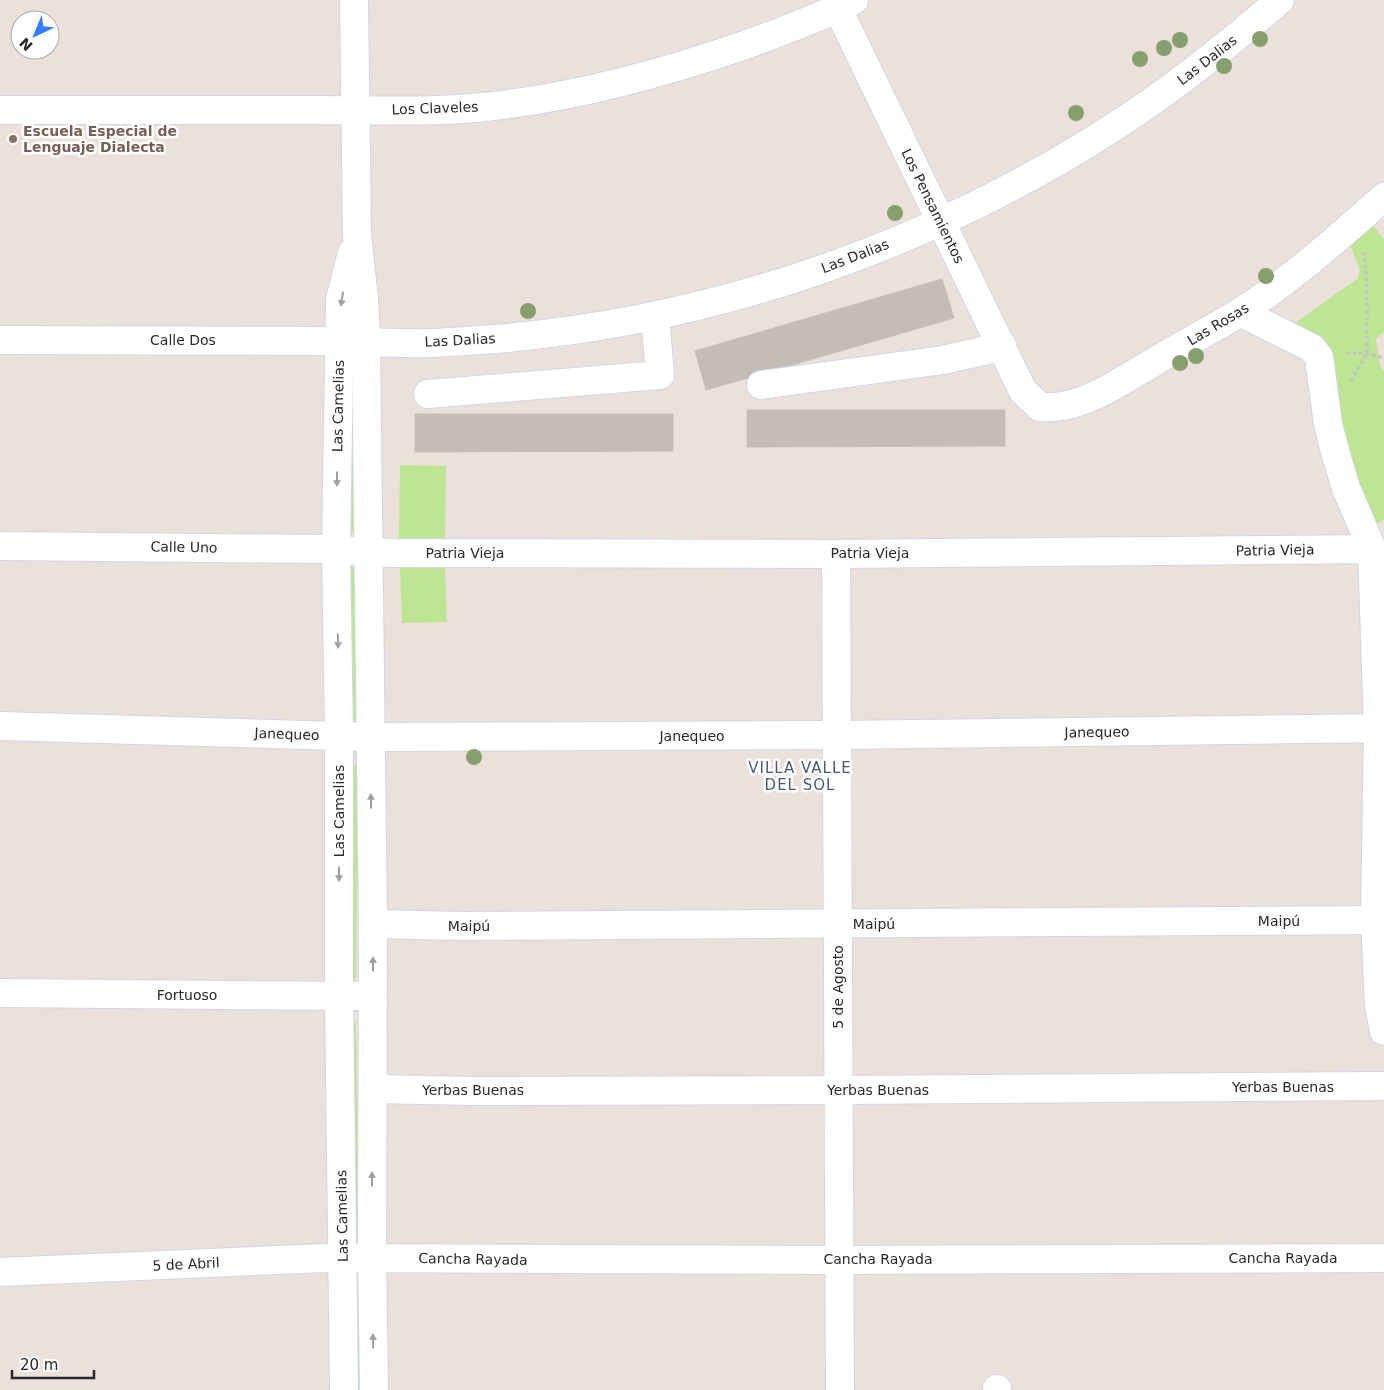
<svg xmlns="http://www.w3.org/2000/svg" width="1384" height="1390" viewBox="0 0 1384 1390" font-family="'DejaVu Sans',sans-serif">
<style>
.green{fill:#bde594}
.building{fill:#c4bdb6;stroke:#c7bdb4}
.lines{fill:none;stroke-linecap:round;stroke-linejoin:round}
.minor-casing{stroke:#cfd6e3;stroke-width:30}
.path{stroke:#c3c3c3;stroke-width:3;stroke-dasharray:4 2.5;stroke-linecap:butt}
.minor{stroke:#fff;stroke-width:28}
.tree{fill:#879e6f}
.oneway{fill:#9f9f9f}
.education-dot{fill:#8d6e63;stroke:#fff;stroke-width:2}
.labels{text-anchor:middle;stroke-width:5;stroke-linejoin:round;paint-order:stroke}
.street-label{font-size:14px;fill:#292929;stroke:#fff}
.education-label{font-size:14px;font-weight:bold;fill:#785e54;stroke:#fff;text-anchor:start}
.neighbourhood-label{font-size:15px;letter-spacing:1px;fill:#485a7b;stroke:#fff}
</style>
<rect width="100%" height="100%" fill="#ece1da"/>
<g class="green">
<path d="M1370,222L1384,239V331L1376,339L1380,366L1384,371V519L1375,526L1300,330L1296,324L1298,321L1358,278C1364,265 1349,253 1350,239Z"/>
<path d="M349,358H356L355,532L348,531Z"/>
<path d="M400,465L446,466L445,543L399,542Z"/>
<path d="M349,567H356L358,720H351Z"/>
<path d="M400,568H445L447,622L402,623Z"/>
<path d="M352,765H358L356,978H350Z"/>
<path d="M350,1021L356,1022L359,1231L353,1230Z"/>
<path d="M355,1272L361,1273L362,1390H356Z"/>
</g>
<g class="building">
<path d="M942,279L954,318L706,390L695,351Z"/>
<path d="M747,410H1005V446L747,447Z"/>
<path d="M415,414H673V451L415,452Z"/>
</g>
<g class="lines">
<defs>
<g id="minor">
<path d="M354,0L357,235L364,299L366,342L373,924L372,1258L374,1390"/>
<path d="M838,9L1017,379L1023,391L1040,407C1081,411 1119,382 1154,362C1182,345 1211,330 1239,313C1291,280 1338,238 1384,197"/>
<path d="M0,110C104,110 207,110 311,110C370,110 436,113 494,106C580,96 664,73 745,45C781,32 819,18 854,0"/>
<path d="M1240,312L1312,348L1319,357L1328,424L1336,455L1346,488L1372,549L1378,728L1375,920L1379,1005L1384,1031"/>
<path d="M0,340C103,340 206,340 309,341C350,341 391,344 432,343C457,342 482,340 507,338C723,318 935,243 1117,125C1174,88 1228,45 1280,0"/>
<path d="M761,385L943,360L988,350L1002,345"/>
<path d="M428,394L660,375L655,316"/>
<path d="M0,546L321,549L390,553L836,554L1372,549"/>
<path d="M836,554L840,1390"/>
<path d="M0,726L371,737L837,735L1384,728"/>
<path d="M373,924L464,926L1375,920"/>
<path d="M0,993L357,996"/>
<path d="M373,1089L472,1091L838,1090L1384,1086"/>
<path d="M0,1272L325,1258L840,1260L1384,1258"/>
<path d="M997,1389V1390"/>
<path d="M344,1390L339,996V735L336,550L340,300L352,253"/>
</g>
</defs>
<use href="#minor" class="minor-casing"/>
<g class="path">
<path d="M1346,353H1367L1384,358"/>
<path d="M1351,381L1367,353V284L1364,252"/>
</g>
<use href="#minor" class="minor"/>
</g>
<g class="tree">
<circle cx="1260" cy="39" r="8"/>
<circle cx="1180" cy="40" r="8"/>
<circle cx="1164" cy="48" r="8"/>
<circle cx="1140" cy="59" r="8"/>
<circle cx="1224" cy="66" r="8"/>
<circle cx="1076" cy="113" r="8"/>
<circle cx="895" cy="213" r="8"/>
<circle cx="1266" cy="276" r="8"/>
<circle cx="528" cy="311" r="8"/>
<circle cx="1196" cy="356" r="8"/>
<circle cx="1180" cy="363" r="8"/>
<circle cx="474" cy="757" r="8"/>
</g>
<defs><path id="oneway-solid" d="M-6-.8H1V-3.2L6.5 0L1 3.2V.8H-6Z" transform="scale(1.25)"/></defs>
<g class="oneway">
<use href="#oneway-solid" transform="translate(342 299) rotate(98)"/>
<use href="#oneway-solid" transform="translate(337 479) rotate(91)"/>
<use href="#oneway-solid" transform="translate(338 641) rotate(89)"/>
<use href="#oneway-solid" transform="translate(371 801) rotate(-91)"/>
<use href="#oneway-solid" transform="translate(339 874) rotate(90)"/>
<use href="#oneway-solid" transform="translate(373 964) rotate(-90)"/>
<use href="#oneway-solid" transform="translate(372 1179) rotate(-90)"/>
<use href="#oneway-solid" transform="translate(373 1341) rotate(-91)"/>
</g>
<circle class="education-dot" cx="13" cy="139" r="5"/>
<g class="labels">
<g class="street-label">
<text transform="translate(1207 60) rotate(-38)" y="5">Las Dalias</text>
<text transform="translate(435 108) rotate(-2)" y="5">Los Claveles</text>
<text transform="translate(933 206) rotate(64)" y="5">Los Pensamientos</text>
<text transform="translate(855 256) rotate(-21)" y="5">Las Dalias</text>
<text transform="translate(1218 324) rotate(-31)" y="5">Las Rosas</text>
<text x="183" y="345">Calle Dos</text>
<text transform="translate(460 340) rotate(-3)" y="5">Las Dalias</text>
<text transform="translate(338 406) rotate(-89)" y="5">Las Camelias</text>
<text transform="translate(184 547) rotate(1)" y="5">Calle Uno</text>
<text transform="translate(1275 550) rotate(-1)" y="5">Patria Vieja</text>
<text x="465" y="558">Patria Vieja</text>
<text x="870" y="558">Patria Vieja</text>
<text transform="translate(1097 732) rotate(-1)" y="5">Janequeo</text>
<text transform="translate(287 734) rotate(2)" y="5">Janequeo</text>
<text x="692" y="741">Janequeo</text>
<text transform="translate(339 811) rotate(-90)" y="5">Las Camelias</text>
<text x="1279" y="926">Maipú</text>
<text x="874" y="929">Maipú</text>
<text x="469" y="931">Maipú</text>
<text transform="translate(838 987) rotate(-90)" y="5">5 de Agosto</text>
<text x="187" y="1000">Fortuoso</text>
<text x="1283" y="1092">Yerbas Buenas</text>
<text x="473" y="1095">Yerbas Buenas</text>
<text x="878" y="1095">Yerbas Buenas</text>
<text transform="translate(342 1216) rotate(-91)" y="5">Las Camelias</text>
<text x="1283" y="1263">Cancha Rayada</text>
<text transform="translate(473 1259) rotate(1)" y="5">Cancha Rayada</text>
<text x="878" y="1264">Cancha Rayada</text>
<text transform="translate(186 1264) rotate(-3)" y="5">5 de Abril</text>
</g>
<g class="education-label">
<text x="23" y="136">Escuela Especial de<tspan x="23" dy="16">Lenguaje Dialecta</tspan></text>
</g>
<g class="neighbourhood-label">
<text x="800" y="773">VILLA VALLE<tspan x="800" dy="17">DEL SOL</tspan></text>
</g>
</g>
<g transform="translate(35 35) rotate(224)"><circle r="24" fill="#ffffff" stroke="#a9a9a9"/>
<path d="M0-4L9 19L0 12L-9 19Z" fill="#347cff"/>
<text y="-8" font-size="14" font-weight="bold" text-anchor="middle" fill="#292929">N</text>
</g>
<path d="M12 1370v8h82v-8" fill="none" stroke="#292929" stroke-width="2.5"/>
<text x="20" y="1370" font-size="15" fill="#292929" stroke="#ffffff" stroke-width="4" paint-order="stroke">20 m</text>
</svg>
